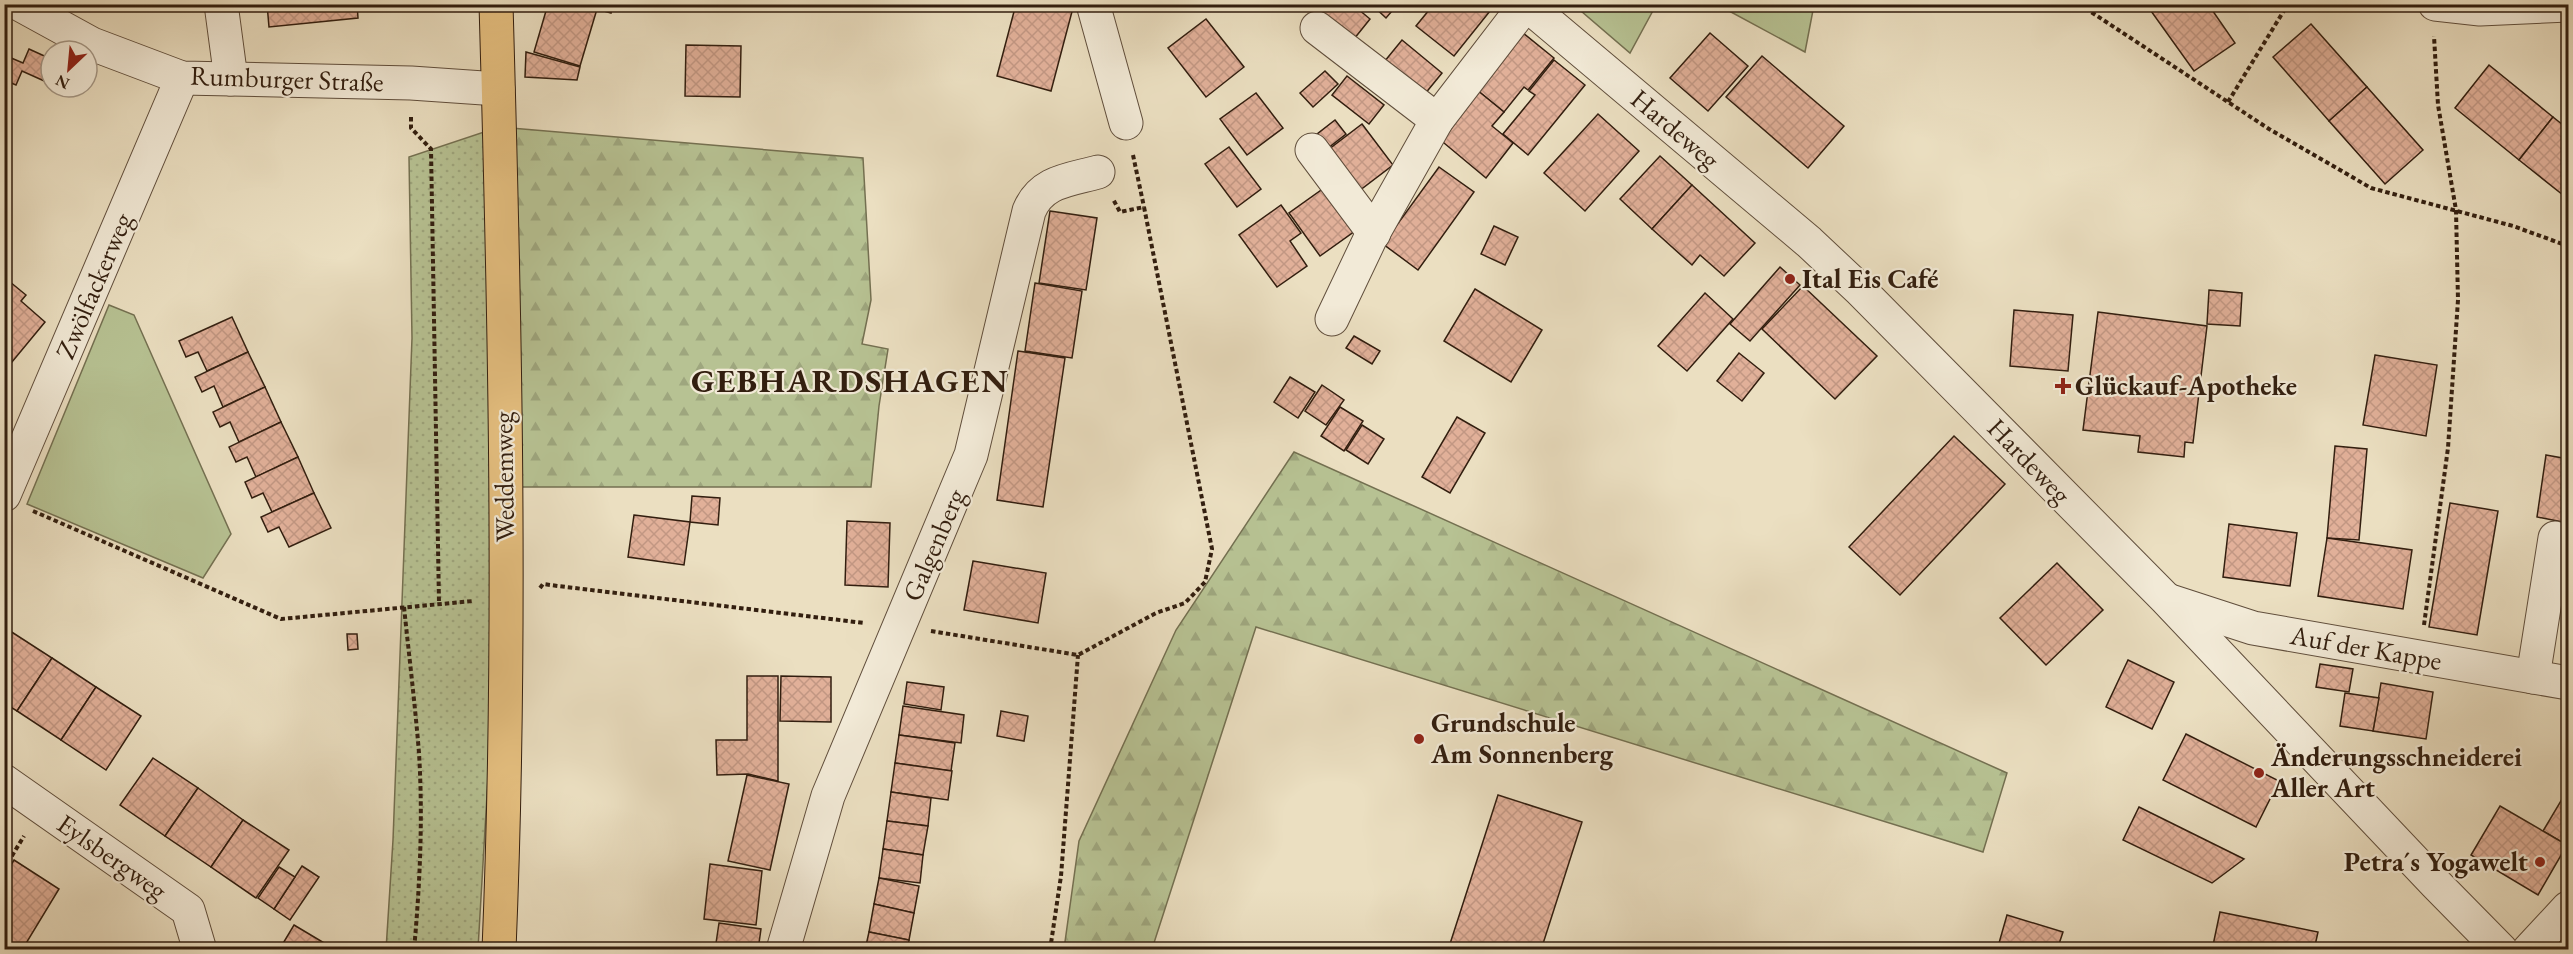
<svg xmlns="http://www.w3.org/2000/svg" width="2573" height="954" viewBox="0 0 2573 954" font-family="'EB Garamond',serif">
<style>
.grass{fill:url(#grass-dots);stroke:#747051;stroke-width:1.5}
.forest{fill:url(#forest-firs);stroke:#747051;stroke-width:1.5}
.park{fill:#b7c293;stroke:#747051;stroke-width:1.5}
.building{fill:url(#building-cross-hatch);stroke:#321e0f;stroke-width:1.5}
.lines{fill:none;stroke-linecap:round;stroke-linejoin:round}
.minor-casing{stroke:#604e3c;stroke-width:35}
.major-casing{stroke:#321e0f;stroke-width:35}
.path{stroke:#321e0f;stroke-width:4;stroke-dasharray:4.5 3;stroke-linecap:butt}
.minor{stroke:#f2ead7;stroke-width:33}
.major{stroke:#e6c080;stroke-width:33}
.poi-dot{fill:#8f2418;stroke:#f2ead7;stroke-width:2}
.labels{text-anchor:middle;stroke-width:4.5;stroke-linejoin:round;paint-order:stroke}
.street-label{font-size:27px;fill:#321e0f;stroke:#f2ead7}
.poi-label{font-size:27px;font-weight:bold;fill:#321e0f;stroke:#f2ead7;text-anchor:start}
.district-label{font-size:33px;font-weight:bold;letter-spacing:1.5px;fill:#321e0f;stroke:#f2ead7}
</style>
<defs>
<pattern id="grass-dots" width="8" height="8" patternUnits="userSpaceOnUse" patternTransform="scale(1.5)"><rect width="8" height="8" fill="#b7c293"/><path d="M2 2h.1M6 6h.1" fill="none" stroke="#9ea67e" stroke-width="1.8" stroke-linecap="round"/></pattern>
<pattern id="forest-firs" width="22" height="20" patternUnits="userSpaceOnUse" patternTransform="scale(1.5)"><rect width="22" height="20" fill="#b7c293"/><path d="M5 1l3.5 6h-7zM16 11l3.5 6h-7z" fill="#9ea67e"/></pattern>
<pattern id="building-cross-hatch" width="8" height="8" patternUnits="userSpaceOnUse" patternTransform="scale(1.5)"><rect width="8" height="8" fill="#e1b099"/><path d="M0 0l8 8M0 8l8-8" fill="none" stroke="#c29783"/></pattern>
</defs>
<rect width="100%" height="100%" fill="#ebdfc1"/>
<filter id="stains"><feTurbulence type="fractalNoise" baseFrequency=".00333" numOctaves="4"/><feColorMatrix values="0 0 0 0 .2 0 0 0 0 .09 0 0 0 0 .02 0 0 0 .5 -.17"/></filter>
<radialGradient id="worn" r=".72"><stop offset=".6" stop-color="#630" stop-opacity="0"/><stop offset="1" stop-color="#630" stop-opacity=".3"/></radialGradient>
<path class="grass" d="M499,127L505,487L478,949L386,950L393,840L412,338L409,157Z"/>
<g class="forest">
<path d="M499,127L863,158L871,300L862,344L888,349L879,406L871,487H505Z"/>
<path d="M1294,452L2007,773L1983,852L1256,627L1152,949H1064L1079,841L1176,630Z"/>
</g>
<g class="park">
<path d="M1574,5H1656L1630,53Z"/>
<path d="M1718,5H1814L1805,52Z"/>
<path d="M109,305L134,315L231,534L203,578L27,504Z"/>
</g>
<g class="building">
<path d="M267,4H357L358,18L269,27Z"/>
<path d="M548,4H613L611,13L597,9L580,66L534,52Z"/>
<path d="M1016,4H1074L1051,91L997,76Z"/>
<path d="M1328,4H1352L1370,19L1350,44L1317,17Z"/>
<path d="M1371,4H1398L1386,18Z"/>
<path d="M1434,4H1492L1494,6L1454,56L1416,26Z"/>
<path d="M2146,4H2208L2235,43L2194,71Z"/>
<path d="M1206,19L1244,67L1206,97L1168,48Z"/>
<path d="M2311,24L2367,87L2329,121L2273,57Z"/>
<path d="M1523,33L1554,58L1528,90L1524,87L1504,112L1477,90Z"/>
<path d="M1710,33L1748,66L1708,111L1670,78Z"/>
<path d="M1402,40L1442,73L1420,100L1380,67Z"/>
<path d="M686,45L741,46L740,97L685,96Z"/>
<path d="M29,49L51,59V84L22,71L16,85L4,80V55L23,63Z"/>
<path d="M526,52L580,67L577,80L525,77Z"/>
<path d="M1762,56L1844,126L1808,168L1726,97Z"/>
<path d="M1554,60L1585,85L1528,155L1503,134L1535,95L1529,91Z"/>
<path d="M2489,65L2553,117L2519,160L2455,108Z"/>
<path d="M1325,71L1338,84L1313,107L1300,93Z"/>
<path d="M1347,76L1384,105L1369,124L1332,95Z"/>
<path d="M2367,87L2423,150L2385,184L2329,121Z"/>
<path d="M1477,90L1504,112L1492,126L1513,143L1486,178L1438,138Z"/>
<path d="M1256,93L1283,128L1247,155L1220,119Z"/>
<path d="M1598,114L1639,151L1585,211L1544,173Z"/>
<path d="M2553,117L2568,129V199L2519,160Z"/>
<path d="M1335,120L1346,134L1323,152L1312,138Z"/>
<path d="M1362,124L1393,165L1355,194L1324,153Z"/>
<path d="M1229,147L1261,189L1237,207L1205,164Z"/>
<path d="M1660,156L1692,185L1652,229L1620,199Z"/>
<path d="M1439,167L1474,192L1418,270L1383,244Z"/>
<path d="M1692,185L1755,243L1724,276L1700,255L1692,265L1652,229Z"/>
<path d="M1324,188L1355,231L1320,256L1289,213Z"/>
<path d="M1281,205L1301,233L1290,241L1307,266L1277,287L1239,235Z"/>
<path d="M1050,211L1097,218L1086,290L1039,283Z"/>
<path d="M1494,226L1518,237L1505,265L1481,254Z"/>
<path d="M1780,267L1800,285L1750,341L1730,324Z"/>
<path d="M4,277L26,295L21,301L45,322L12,362L4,355Z"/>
<path d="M1035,283L1082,291L1072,358L1025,351Z"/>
<path d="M1803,286L1877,356L1835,399L1762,329Z"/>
<path d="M1475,289L1542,330L1511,382L1444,341Z"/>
<path d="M2209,290L2242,293L2240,326L2207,324Z"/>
<path d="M1705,293L1733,319L1687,371L1658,346Z"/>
<path d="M2014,310L2073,315L2068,371L2010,366Z"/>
<path d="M2098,312L2207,326L2193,443L2185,442L2184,457L2138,452L2140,436L2083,430Z"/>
<path d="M232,317L248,352L207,371L198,352L186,357L179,341Z"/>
<path d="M1354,336L1380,351L1372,364L1346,348Z"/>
<path d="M1018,351L1065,358L1043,507L997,500Z"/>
<path d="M248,352L265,387L223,407L214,386L202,392L195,377Z"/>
<path d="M1739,353L1764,373L1742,401L1717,381Z"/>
<path d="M2375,355L2437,365L2426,436L2363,425Z"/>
<path d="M1290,377L1315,392L1298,418L1274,402Z"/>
<path d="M1322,385L1344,400L1326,425L1305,411Z"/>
<path d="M265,387L281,422L239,442L230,422L220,427L213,412Z"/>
<path d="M1340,407L1363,421L1344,451L1321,436Z"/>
<path d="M1457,417L1485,433L1450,493L1422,477Z"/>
<path d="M281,422L298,457L256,477L247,457L236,462L229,447Z"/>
<path d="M1362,425L1384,439L1368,464L1346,450Z"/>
<path d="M1954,436L2005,484L1900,595L1849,547Z"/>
<path d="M2335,446L2367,449L2359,540L2327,538Z"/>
<path d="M2546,455L2568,459V523L2537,517Z"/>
<path d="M298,457L314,493L272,512L263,493L252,498L245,482Z"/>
<path d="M314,493L331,528L289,547L279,527L268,532L261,517Z"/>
<path d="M692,496L720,498L718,525L690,522Z"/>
<path d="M2450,503L2498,511L2477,635L2429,627Z"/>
<path d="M634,515L690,522L684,565L628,557Z"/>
<path d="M847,521L890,523L888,587L845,585Z"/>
<path d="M2229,524L2297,533L2290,586L2223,577Z"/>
<path d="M2327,538L2412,550L2403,609L2318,596Z"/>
<path d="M973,561L1046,573L1038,623L964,610Z"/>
<path d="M2057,563L2103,610L2046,665L2000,618Z"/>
<path d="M7,629L52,658L17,711L4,703V632Z"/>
<path d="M347,634H357L358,649L348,650Z"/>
<path d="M52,658L96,687L61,740L17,711Z"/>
<path d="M2128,660L2174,682L2152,729L2106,707Z"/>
<path d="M2320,664L2353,669L2349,692L2316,687Z"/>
<path d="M747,676H778V781L748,774L717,775L716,740H747Z"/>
<path d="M781,676L831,677V722L780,721Z"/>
<path d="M907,682L944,687L941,710L904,704Z"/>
<path d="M2381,683L2433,692L2426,739L2373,731Z"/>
<path d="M96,687L141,716L106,770L61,740Z"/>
<path d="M2345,693L2379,698L2373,731L2340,726Z"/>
<path d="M903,706L964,715L961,743L899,735Z"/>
<path d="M1001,711L1028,716L1024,741L997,736Z"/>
<path d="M2186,734L2279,781L2256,827L2163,780Z"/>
<path d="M899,735L955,743L951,771L895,763Z"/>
<path d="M153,758L198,788L165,836L120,805Z"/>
<path d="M895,763L952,771L948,800L891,792Z"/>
<path d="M747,775L789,784L770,870L728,861Z"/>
<path d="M198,788L243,820L211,867L165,836Z"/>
<path d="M891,792L931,798L928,826L887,821Z"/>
<path d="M2565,794L2568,796V852L2565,850L2567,845L2543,831Z"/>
<path d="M1498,795L1582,822L1541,950H1448Z"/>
<path d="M2500,806L2567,845L2538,895L2471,855Z"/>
<path d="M2139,807L2244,859L2212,883L2123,840Z"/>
<path d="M243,820L289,850L256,898L211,867Z"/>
<path d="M887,821L928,826L923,855L883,849Z"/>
<path d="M883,849L923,855L920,883L879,878Z"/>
<path d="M14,860L59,889L22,950H4V876Z"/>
<path d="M710,864L762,871L756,925L704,919Z"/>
<path d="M302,866L319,877L290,920L274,909Z"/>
<path d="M279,867L295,877L274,909L258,898Z"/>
<path d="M879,878L919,886L914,913L874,904Z"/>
<path d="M874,904L914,913L909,940L869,932Z"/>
<path d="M2220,912L2318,932L2314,950H2212Z"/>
<path d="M2007,915L2063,932L2057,950H1997Z"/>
<path d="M719,923L761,929L758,950H715Z"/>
<path d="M294,925L336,950H279Z"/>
<path d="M869,932L909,940L907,950H865Z"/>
</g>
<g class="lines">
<defs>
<g id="minor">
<path d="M19,4L92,44L182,78L411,83L498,89"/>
<path d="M221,4L231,79"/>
<path d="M1093,4L1126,123"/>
<path d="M1526,4L1809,242L1859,289L2166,599L2436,884L2501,950"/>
<path d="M2435,4L2480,9L2568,5"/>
<path d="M1317,28L1437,120"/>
<path d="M1312,150L1374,233"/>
<path d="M1332,319L1370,239L1437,120L1526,4"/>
<path d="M4,495L182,78"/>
<path d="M2170,601L2253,628L2568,683"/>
<path d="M2533,677L2555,538"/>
<path d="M4,781L188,910L199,947"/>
<path d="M783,950L828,796L971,455L1029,211C1041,181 1069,180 1098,172"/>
<path d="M2529,950L2568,908"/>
</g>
<path id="major" d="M496,4C505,319 512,635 499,950"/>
</defs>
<use href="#minor" class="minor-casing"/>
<use href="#major" class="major-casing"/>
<g class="path">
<path d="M2079,4L2269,129L2371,188L2513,226L2568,246"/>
<path d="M2228,102L2288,4"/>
<path d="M411,117V128L431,149L439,603"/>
<path d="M1133,155L1144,207"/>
<path d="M33,511L281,619L473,601"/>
<path d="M540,588L543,584L558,586L864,623"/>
<path d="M404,607C409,655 415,704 419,753C423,818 420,884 414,950"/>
<path d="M2424,625L2448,448L2458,300L2456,210L2438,105L2434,36"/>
<path d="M931,631L1078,655L1156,613L1185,603L1205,582L1212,549L1144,207L1120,212L1113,199"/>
<path d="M4,869L24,836"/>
<path d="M1050,950L1061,876L1078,655"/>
</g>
<use href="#minor" class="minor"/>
<use href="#major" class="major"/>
</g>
<g class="poi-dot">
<circle cx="1790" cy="279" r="6"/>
<path d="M2060 377h6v6h6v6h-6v6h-6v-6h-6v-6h6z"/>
<circle cx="1419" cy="739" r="6"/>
<circle cx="2259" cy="773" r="6"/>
<circle cx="2540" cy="862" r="6"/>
</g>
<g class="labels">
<g class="street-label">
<text transform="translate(287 79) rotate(2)" y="9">Rumburger Straße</text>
<text transform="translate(1675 129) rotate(40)" y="9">Hardeweg</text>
<text transform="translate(94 286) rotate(-67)" y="9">Zwölfackerweg</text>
<text transform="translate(2029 461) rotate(46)" y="9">Hardeweg</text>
<text transform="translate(504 477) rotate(-91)" y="9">Weddemweg</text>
<text transform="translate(934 545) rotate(-67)" y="9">Galgenberg</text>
<text transform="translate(2366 648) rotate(10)" y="9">Auf der Kappe</text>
<text transform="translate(112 857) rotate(35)" y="9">Eylsbergweg</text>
</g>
<g class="poi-label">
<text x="1802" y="288">Ital Eis Café</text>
<text x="2075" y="395">Glückauf-Apotheke</text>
<text x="1431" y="732">Grundschule<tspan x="1431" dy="31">Am Sonnenberg</tspan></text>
<text x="2271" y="766">Änderungsschneiderei<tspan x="2271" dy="31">Aller Art</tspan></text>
<text x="2528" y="871" text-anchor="end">Petra´s Yogawelt</text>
</g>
<g class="district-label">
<text x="850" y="392">GEBHARDSHAGEN</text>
</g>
</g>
<rect width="2573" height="954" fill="none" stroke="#ebdfc1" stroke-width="24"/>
<rect x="6" y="6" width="2561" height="942" fill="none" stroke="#321e0f" stroke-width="3"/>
<rect x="12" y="12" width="2549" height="930" fill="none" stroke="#321e0f" stroke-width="1.5"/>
<g transform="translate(69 69) rotate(206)"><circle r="28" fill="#f2ead7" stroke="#a59887" stroke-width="1.5"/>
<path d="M0-4.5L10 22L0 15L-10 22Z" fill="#8f2418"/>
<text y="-9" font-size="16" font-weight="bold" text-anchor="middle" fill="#321e0f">N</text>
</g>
<rect width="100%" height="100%" filter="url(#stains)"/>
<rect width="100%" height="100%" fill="url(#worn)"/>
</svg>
